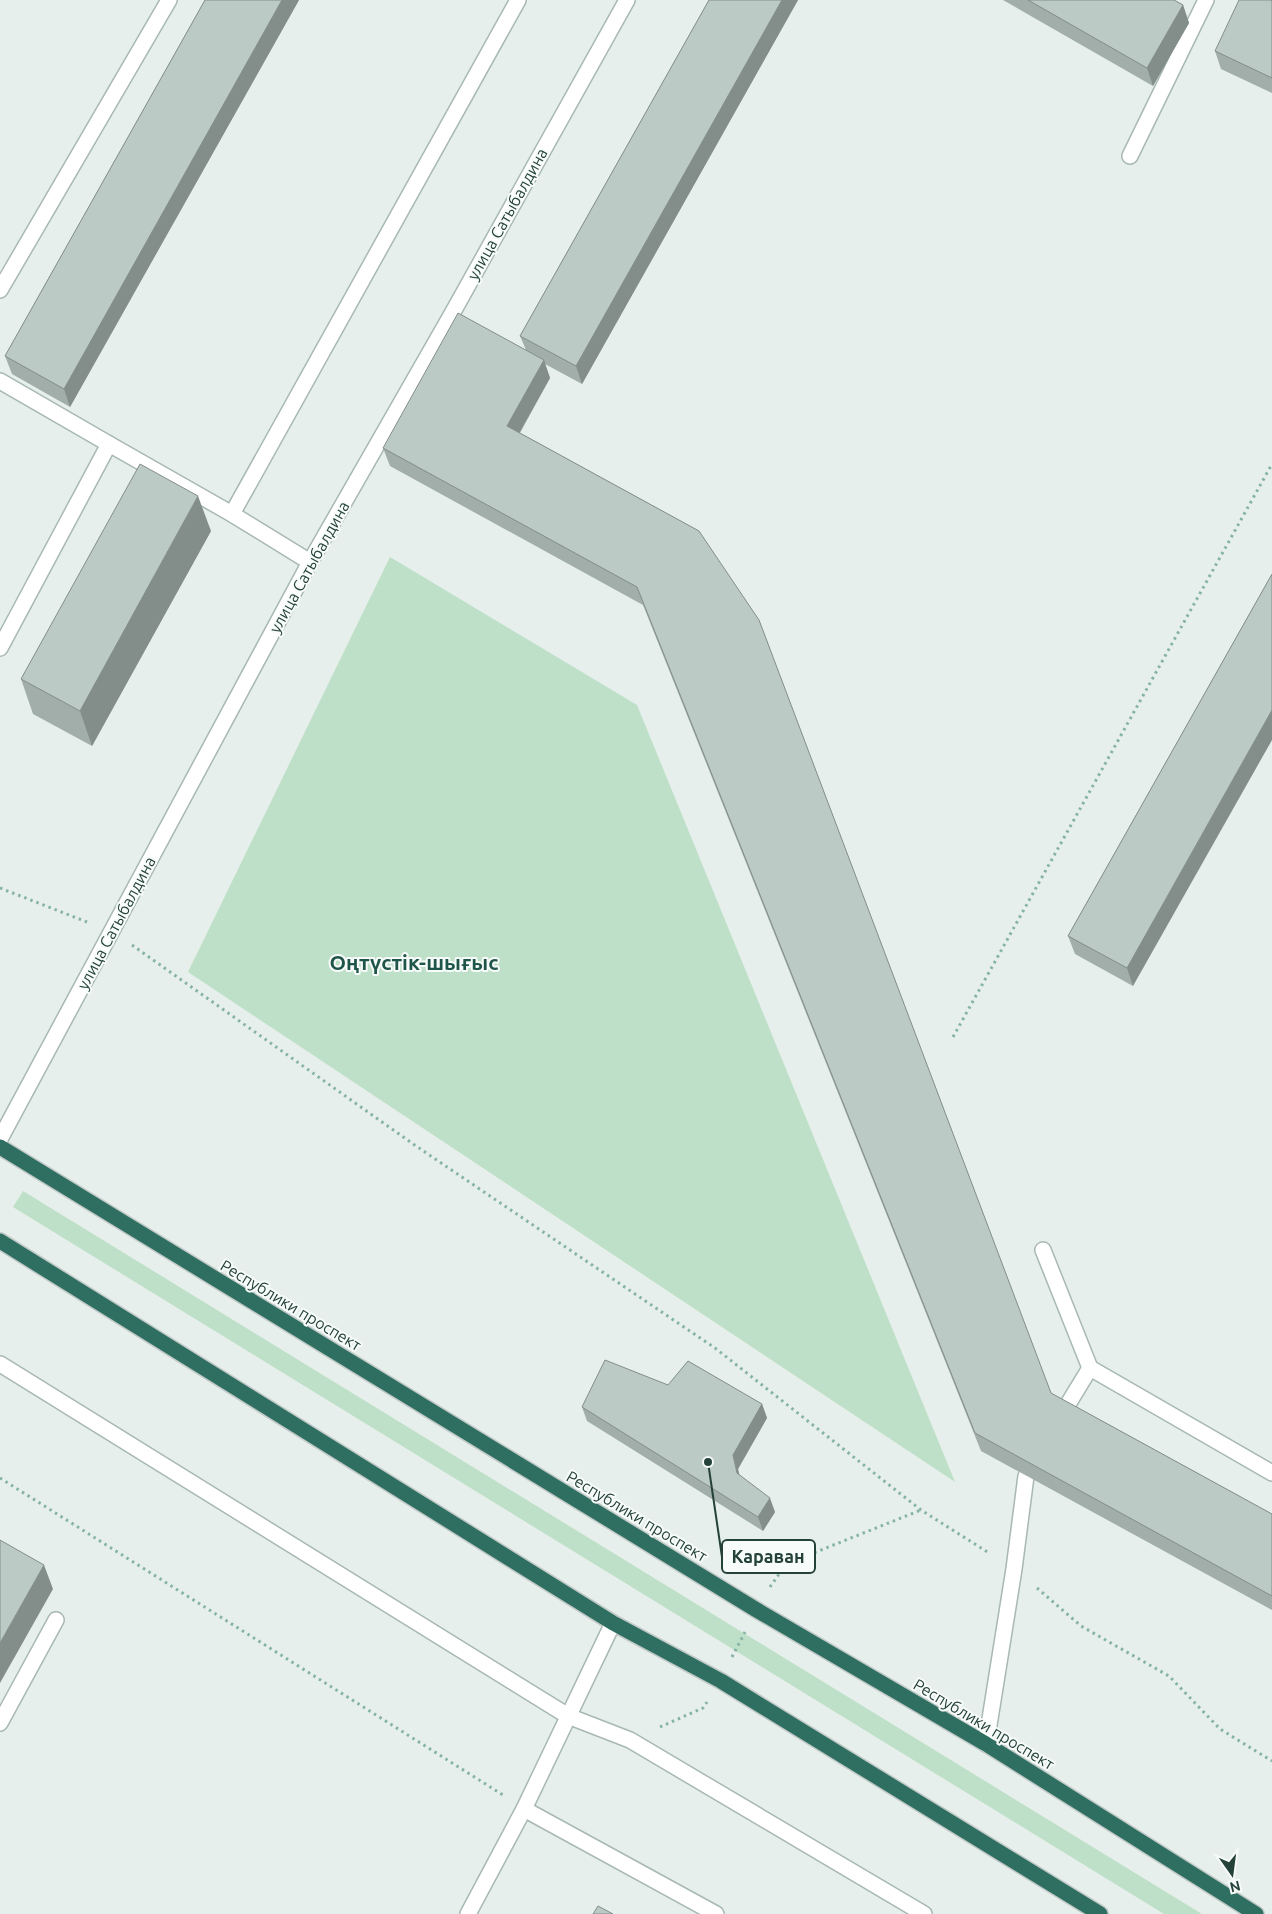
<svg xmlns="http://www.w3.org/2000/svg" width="1272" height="1914" viewBox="0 0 1272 1914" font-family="Ubuntu,sans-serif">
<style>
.green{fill:#bfe0c8}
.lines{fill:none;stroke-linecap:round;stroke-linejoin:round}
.minor-casing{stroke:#a8b8b2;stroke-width:18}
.highway-casing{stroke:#c2cac8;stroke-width:18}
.path{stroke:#86b3a5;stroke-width:3;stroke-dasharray:2.5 4;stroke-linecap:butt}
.minor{stroke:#fff;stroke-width:15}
.highway{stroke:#2f6f62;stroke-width:15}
.wall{fill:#a1aea9}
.shaded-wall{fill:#838d89}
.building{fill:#bbcac4;stroke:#838d89}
.labels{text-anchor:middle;stroke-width:4;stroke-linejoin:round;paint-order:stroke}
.street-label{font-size:16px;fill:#24423a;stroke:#f7fbf9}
.district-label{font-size:21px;font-weight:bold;fill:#1f5548;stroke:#f7fbf9}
.leader{fill:none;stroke:#24423a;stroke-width:2}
.callout-dot{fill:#24423a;stroke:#f7fbf9;stroke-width:2}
.callout{fill:#f7fbf9;stroke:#24423a;stroke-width:2}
.callout-label{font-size:18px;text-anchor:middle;font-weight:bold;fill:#24423a}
</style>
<rect width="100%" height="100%" fill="#e6efeb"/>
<g class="green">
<path d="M390,557L637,705L955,1482L188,972Z"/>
<path d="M23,1191L1202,1914H1164L13,1207Z"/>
</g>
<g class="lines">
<defs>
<g id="minor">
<path d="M1130,156L1206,0"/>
<path d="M0,290L169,0"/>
<path d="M0,381L109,444"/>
<path d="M232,514L518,0"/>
<path d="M0,648L109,444L232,514L310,562"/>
<path d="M0,1139L310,562L453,312L627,0"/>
<path d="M1043,1250L1090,1368"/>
<path d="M0,1364L568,1716L630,1740L924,1914"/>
<path d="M1062,1414L1090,1368L1272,1473"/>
<path d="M0,1723L56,1620"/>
<path d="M986,1744L1014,1569L1026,1476"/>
<path d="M524,1809L716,1914"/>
<path d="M468,1914L524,1809L613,1623"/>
</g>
<g id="highway">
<path d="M0,1147L755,1609L986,1744L1256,1914"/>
<path d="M0,1241L613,1623L721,1681L1100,1914"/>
</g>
</defs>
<use href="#minor" class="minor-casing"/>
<use href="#highway" class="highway-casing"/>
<g class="path">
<path d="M0,888L87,922"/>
<path d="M132,945L416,1146L715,1348L921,1510L989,1553"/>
<path d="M953,1037L1272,464"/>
<path d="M0,1478L503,1795"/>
<path d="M770,1587L786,1564L921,1510"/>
<path d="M1037,1588L1081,1626L1169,1676L1220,1729L1272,1761"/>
<path d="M732,1657L745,1632"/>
<path d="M660,1727L703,1708L707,1702"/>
</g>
<use href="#minor" class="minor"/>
<use href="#highway" class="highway"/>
</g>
<g class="wall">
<path d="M205,0H299L70,407L12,374L5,356Z"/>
<path d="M709,0H798L582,384L545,364L550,378L520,433L699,531L1051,1393L1272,1514V1610L981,1451L643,605L390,466L383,448L526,350L520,336Z"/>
<path d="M1003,0H1174L1183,5L1189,23L1153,86Z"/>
<path d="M1272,1V93L1221,69L1215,51Z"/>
<path d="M211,531L92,746L33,714L21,679Z"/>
<path d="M1272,574L1133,986L1075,954L1068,936Z"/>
<path d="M668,1385L762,1404L767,1418L738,1469L739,1474L775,1512L763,1531L587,1421L582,1407Z"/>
</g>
<g class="shaded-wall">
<path d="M282,0H299L70,407L64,389Z"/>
<path d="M782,0H798L582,384L576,366Z"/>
<path d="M1183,5L1189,23L1153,86L1147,68Z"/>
<path d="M544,360L550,378L513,444L507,426Z"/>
<path d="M198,496L211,531L92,746L80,711Z"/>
<path d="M1272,710V740L1133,986L1127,968Z"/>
<path d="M762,1404L767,1418L738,1469L742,1487L737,1473L733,1455Z"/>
<path d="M770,1498L775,1512L763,1531L758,1517Z"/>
<path d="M44,1565L53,1589L0,1683V1643Z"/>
</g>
<g class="building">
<path d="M205,0H282L64,389L5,356Z"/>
<path d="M709,0H782L576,366L520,336Z"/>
<path d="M1028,0H1174L1183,5L1147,68Z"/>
<path d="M1239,0H1270L1272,1V78L1215,51Z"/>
<path d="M458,313L544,360L507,426L699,531L759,620L1051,1393L1272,1514V1596L975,1433L637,587L383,448Z"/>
<path d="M140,464L198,496L80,711L21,679Z"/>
<path d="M1272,574V710L1127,968L1068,936Z"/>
<path d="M605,1360L668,1385L688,1361L762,1404L733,1455L737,1473L770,1498L758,1517L582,1407Z"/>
<path d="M0,1540L44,1565L0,1643Z"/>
<path d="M598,1906L613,1914H593Z"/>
</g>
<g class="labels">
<g class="street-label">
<text transform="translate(507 214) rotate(-61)" y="6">улица Сатыбалдина</text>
<text transform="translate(309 567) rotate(-61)" y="6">улица Сатыбалдина</text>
<text transform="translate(116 923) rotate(-62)" y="6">улица Сатыбалдина</text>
<text transform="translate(291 1305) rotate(31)" y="6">Республики проспект</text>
<text transform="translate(637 1516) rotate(31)" y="6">Республики проспект</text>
<text transform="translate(984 1724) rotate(31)" y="6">Республики проспект</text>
</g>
<g class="district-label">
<text x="414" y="970">Оңтүстік-шығыс</text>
</g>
</g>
<path class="leader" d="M708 1462L722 1557"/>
<circle class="callout-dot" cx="708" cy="1462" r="5"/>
<rect class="callout" x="722" y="1540" width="93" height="33" rx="5"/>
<g class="callout-label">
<text x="768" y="1563">Караван</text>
</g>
<g transform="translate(1232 1874) rotate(166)" stroke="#f7fbf9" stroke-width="4" paint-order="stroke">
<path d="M0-4L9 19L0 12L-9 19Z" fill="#24423a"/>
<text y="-8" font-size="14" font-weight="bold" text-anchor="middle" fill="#24423a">N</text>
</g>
</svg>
